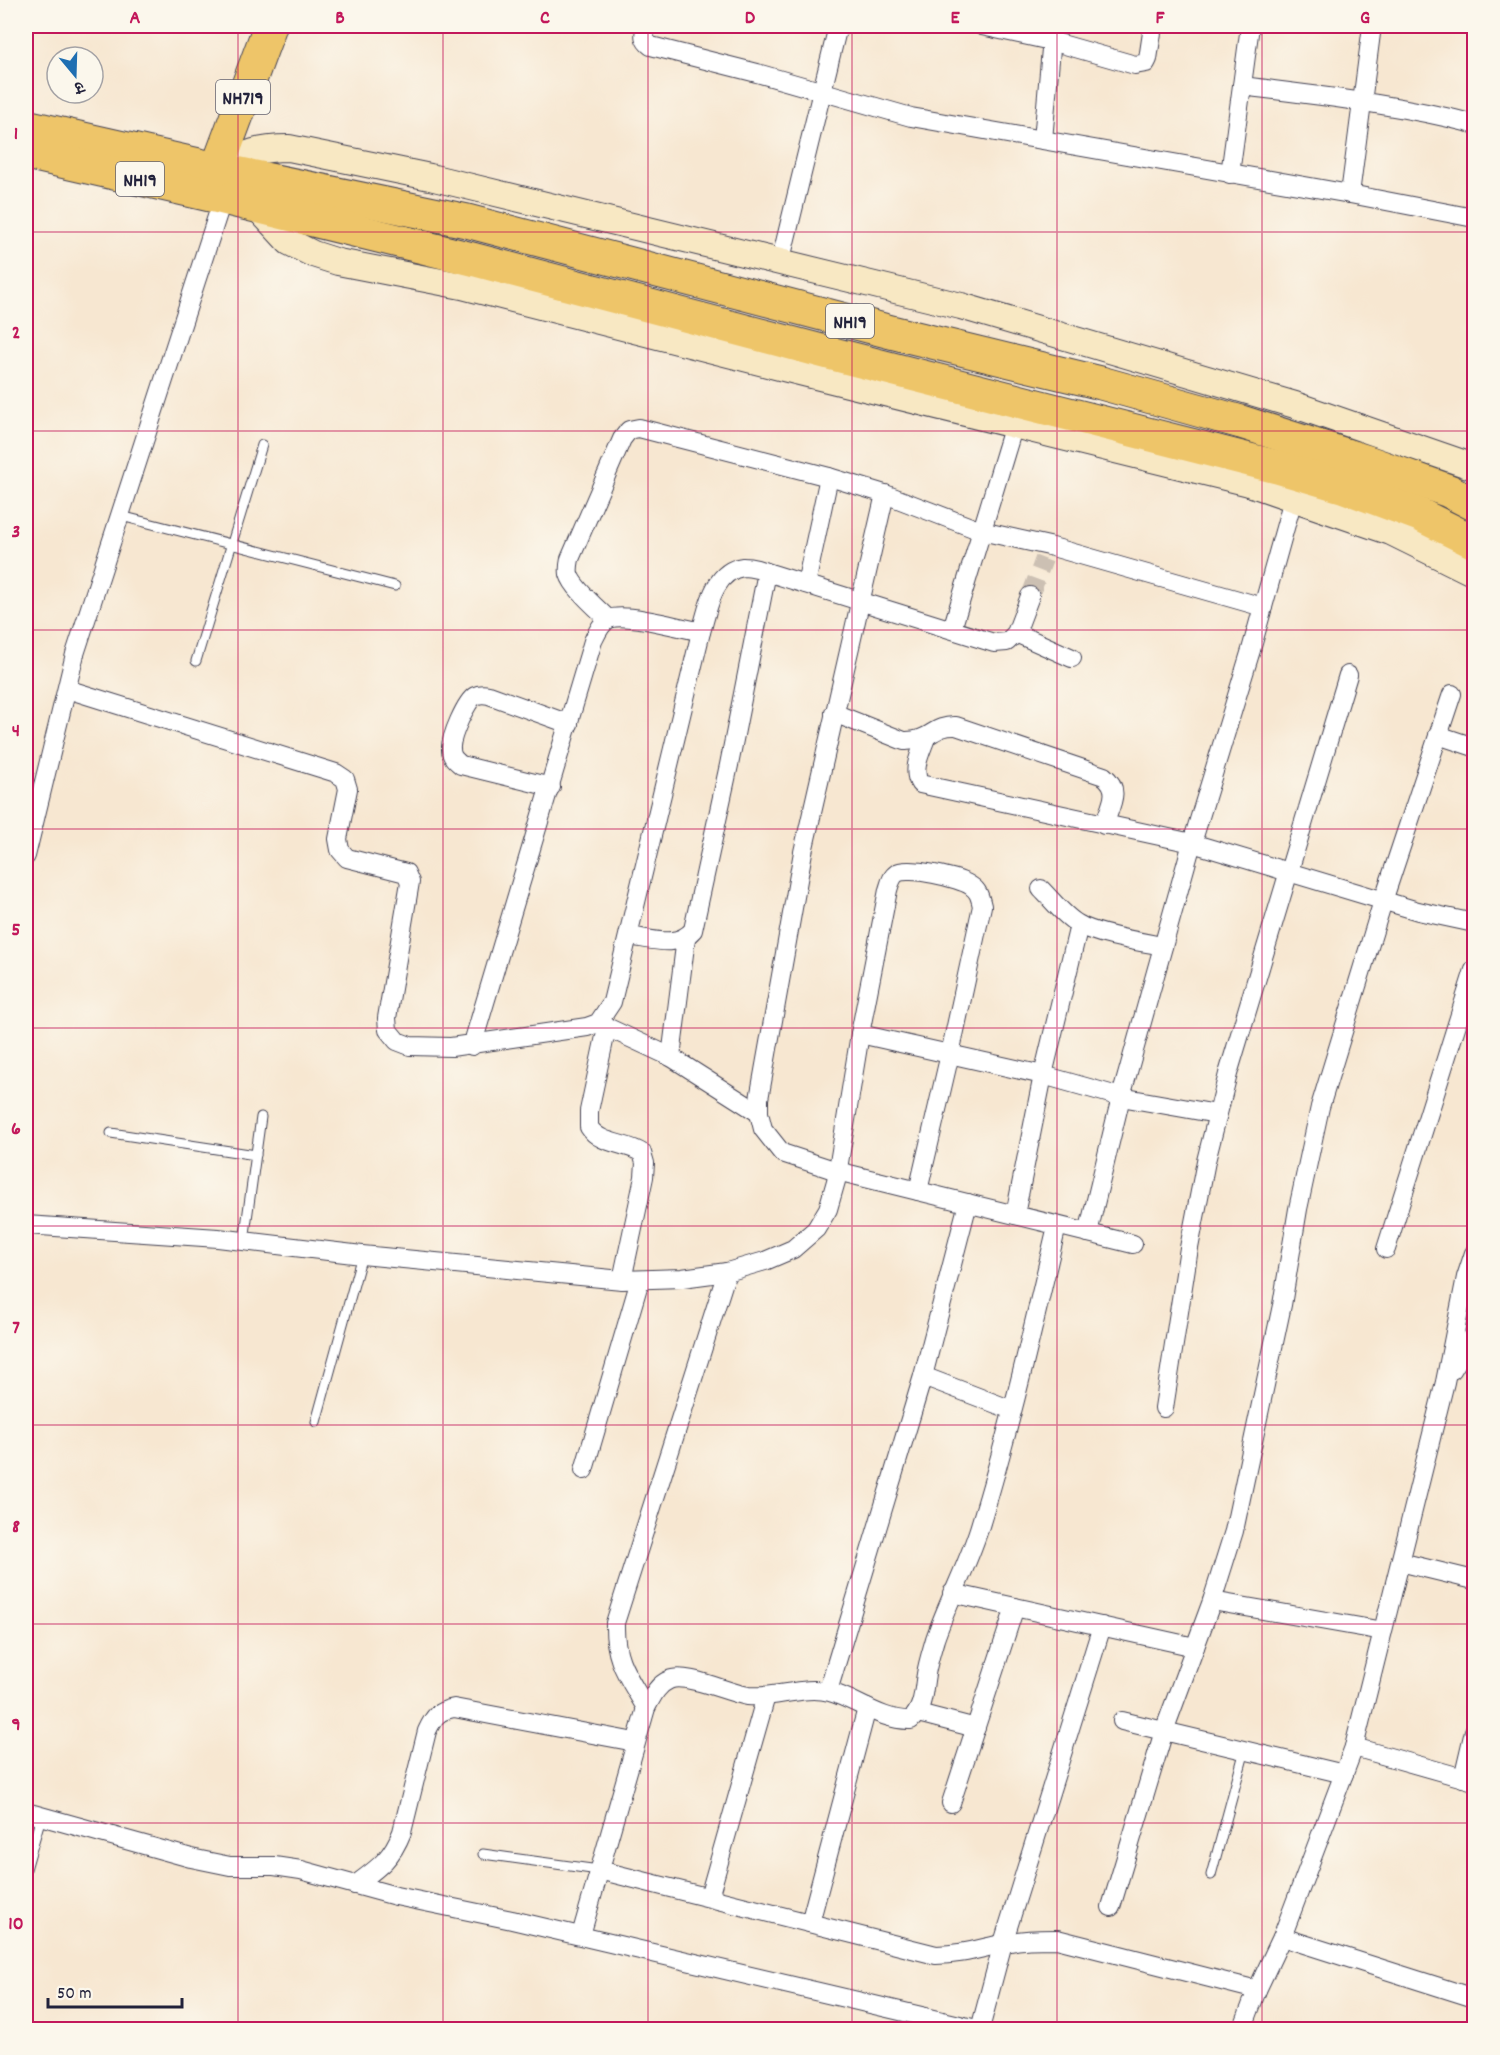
<svg xmlns="http://www.w3.org/2000/svg" width="1500" height="2055" viewBox="0 0 1500 2055" font-family="Dekko,'Playpen Sans Deva',sans-serif">
<style>
.lines{fill:none;stroke-linecap:round;stroke-linejoin:round}
.street-tunnel{stroke:#ccc0b3;stroke-width:18;stroke-dasharray:18 9;stroke-linecap:butt}
.lane-casing{stroke:#424052;stroke-width:11}
.street-casing{stroke:#424052;stroke-width:20}
.secondary-casing{stroke:#424052;stroke-width:28}
.highway-casing{stroke:#424052;stroke-width:35}
.lane{stroke:#fff;stroke-width:9}
.street{stroke:#fff;stroke-width:18}
.secondary{stroke:#f8e8c3;stroke-width:26}
.highway{stroke:#eec569;stroke-width:33}
.grid{fill:none;stroke:#c2185b;stroke-width:1.5;stroke-opacity:0.55}
.labels{text-anchor:middle;stroke-width:4.5;stroke-linejoin:round;paint-order:stroke}
.shield{fill:#fbf7ec;stroke:#636270;stroke-width:1.5}
.shield-label{font-size:20px;font-weight:bold;fill:#22223b}
.neatline{fill:none;stroke:#c2185b;stroke-width:2}
.grid-label{font-size:20px;text-anchor:middle;font-weight:bold;fill:#c2185b}
</style>
<rect width="100%" height="100%" fill="#fbf7ec"/>
<filter id="ink" filterUnits="userSpaceOnUse"><feTurbulence type="fractalNoise" baseFrequency=".0167" numOctaves="2"/><feDisplacementMap in="SourceGraphic" scale="12" xChannelSelector="R" yChannelSelector="G"/><feConvolveMatrix kernelMatrix="1 2 1 2 8 2 1 2 1" color-interpolation-filters="sRGB"/></filter>
<filter id="wash" filterUnits="userSpaceOnUse"><feTurbulence type="fractalNoise" baseFrequency=".008" numOctaves="4" result="noise"/><feDisplacementMap in="SourceGraphic" scale="24" xChannelSelector="R" yChannelSelector="G"/><feGaussianBlur stdDeviation="1.35" result="paint"/><feColorMatrix in="noise" values="0 0 0 0 0 0 0 0 0 0 0 0 0 0 0 0 0 1.4 0 .05"/><feComposite in="paint" operator="in"/></filter>
<g filter="url(#wash)">
<rect width="100%" height="100%" fill="#f7e7d1"/>
</g>
<g filter="url(#ink)">
<g class="lines">
<path class="street-tunnel" d="M1030,596L1044,559"/>
<defs>
<g id="lane">
<path d="M121,516L395,586"/>
<path d="M196,661L262,445"/>
<path d="M111,1133L256,1155"/>
<path d="M244,1241L261,1117"/>
<path d="M316,1422L362,1255"/>
<path d="M483,1854L599,1870"/>
<path d="M26,1869L41,1817"/>
<path d="M1211,1875L1245,1750"/>
</g>
<g id="street">
<path d="M646,26C643,35 643,40 651,46L757,73L911,117L1350,194L1474,218"/>
<path d="M982,26L1051,41L1135,65L1146,63L1148,59L1153,26"/>
<path d="M1242,86C1320,96 1398,104 1474,124"/>
<path d="M1043,140L1053,26"/>
<path d="M1230,174L1250,26"/>
<path d="M1350,194L1372,26"/>
<path d="M780,263L838,26"/>
<path d="M885,494L803,852L759,1099V1113L763,1129L782,1153L837,1171L1133,1244"/>
<path d="M806,584L829,477"/>
<path d="M608,619C597,608 573,588 569,574C568,568 569,564 570,559L622,439L629,430L639,428L829,477L885,494L981,531L1049,546L1263,607"/>
<path d="M952,629L1014,425"/>
<path d="M1016,633L1072,658"/>
<path d="M67,689L336,773L345,779L348,789L338,839L340,850L347,858L406,873L410,882L387,1018L388,1030L397,1041L410,1046L451,1047L587,1027L598,1023L612,1002L701,632C708,609 713,571 743,567C747,567 753,568 757,569L994,643L1007,642L1016,633L1030,596"/>
<path d="M834,713L904,741C931,742 932,725 956,726L1104,776C1122,790 1110,806 1104,825"/>
<path d="M1438,735L1474,747"/>
<path d="M926,738C921,752 911,770 920,784L1192,843L1418,911L1474,923"/>
<path d="M551,787L461,765C455,760 451,757 451,749C450,738 466,701 475,696C479,694 484,694 489,695L569,724"/>
<path d="M26,856L75,654L223,198"/>
<path d="M1041,889C1053,901 1064,916 1078,924C1095,935 1142,942 1163,946"/>
<path d="M629,936C652,939 677,949 693,930L729,765L767,572"/>
<path d="M598,1023L671,1057L759,1113"/>
<path d="M607,1027L589,1111V1127C600,1145 626,1142 642,1153L645,1163L644,1177L622,1280"/>
<path d="M860,1034L1043,1075L1121,1097L1217,1114"/>
<path d="M472,1046L593,641C597,633 601,623 609,619C625,612 682,628 701,632"/>
<path d="M671,1057L686,938"/>
<path d="M1015,1215L1043,1075L1079,925"/>
<path d="M26,1225L218,1238L362,1255L622,1280L682,1278L727,1272L765,1261L793,1249L816,1229L828,1209L836,1181L860,1034L888,890C890,884 891,877 897,873C906,866 961,878 971,886C979,891 980,898 982,906L950,1054L918,1191"/>
<path d="M1088,1233L1121,1097L1192,843L1251,650L1293,499"/>
<path d="M1386,1249L1474,970"/>
<path d="M1452,1370L1474,1334"/>
<path d="M923,1376L1012,1410"/>
<path d="M1164,1408L1189,1248L1206,1161L1228,1074L1348,675"/>
<path d="M584,1470L640,1280"/>
<path d="M1400,1562L1474,1580"/>
<path d="M952,1593L1195,1647"/>
<path d="M1212,1601L1383,1631"/>
<path d="M828,1691L923,1376L968,1203"/>
<path d="M646,1708C628,1676 614,1661 615,1623L727,1272"/>
<path d="M918,1713L976,1728"/>
<path d="M1122,1721L1344,1774"/>
<path d="M1354,1747L1474,1781"/>
<path d="M1463,1778L1474,1731"/>
<path d="M951,1803L1015,1607"/>
<path d="M26,1812L191,1858L230,1866H274L301,1870L396,1896L512,1920L981,2030"/>
<path d="M599,1870L936,1955C960,1955 978,1949 1001,1944C1020,1939 1038,1939 1057,1939L1257,1990"/>
<path d="M355,1885C378,1868 391,1860 402,1832L427,1731C434,1716 438,1711 454,1708L635,1742"/>
<path d="M709,1897L766,1696"/>
<path d="M1111,1907L1164,1731L1212,1601L1234,1531L1282,1305L1298,1209L1320,1107L1383,901L1452,694"/>
<path d="M810,1923L867,1708"/>
<path d="M581,1935L646,1708C652,1697 657,1685 669,1680C685,1672 728,1693 748,1696C775,1699 804,1685 830,1692C858,1700 881,1721 911,1720C924,1707 923,1691 926,1674C928,1662 932,1650 935,1639C948,1601 967,1567 979,1529C1010,1429 1033,1327 1057,1226"/>
<path d="M1282,1937L1474,1998"/>
<path d="M980,2029L1003,1943L1102,1626"/>
<path d="M1242,2030L1257,1990L1282,1937L1354,1747L1445,1382L1466,1277L1474,1253"/>
</g>
<g id="secondary">
<path d="M217,169C246,154 255,148 289,148L430,177L961,306L1295,405L1474,467"/>
<path d="M255,205L289,242L313,254L338,262L462,286L787,369L1249,483L1391,532L1474,573"/>
</g>
<g id="highway">
<path d="M26,126L217,169L467,221L891,332L1101,383L1241,422L1368,462L1449,491L1474,504"/>
<path d="M26,153L223,198L472,259L829,353L1277,467L1345,487L1420,515L1474,542"/>
<path d="M217,169L270,26"/>
</g>
</defs>
<use href="#lane" class="lane-casing"/>
<use href="#street" class="street-casing"/>
<use href="#secondary" class="secondary-casing"/>
<use href="#highway" class="highway-casing"/>
<use href="#lane" class="lane"/>
<use href="#street" class="street"/>
<use href="#secondary" class="secondary"/>
<use href="#highway" class="highway"/>
</g>
</g>
<path class="grid" d="M238,26V2030M443,26V2030M648,26V2030M852,26V2030M1057,26V2030M1262,26V2030M26,232H1474M26,431H1474M26,630H1474M26,829H1474M26,1028H1474M26,1226H1474M26,1425H1474M26,1624H1474M26,1823H1474"/>
<g class="labels">
<g class="shield">
<rect x="216" y="80" width="54" height="34" rx="4.5"/>
<rect x="116" y="162" width="48" height="34" rx="4.5"/>
<rect x="826" y="304" width="48" height="34" rx="4.5"/>
</g>
<g class="shield-label">
<text x="243" y="104">NH719</text>
<text x="140" y="186">NH19</text>
<text x="850" y="328">NH19</text>
</g>
</g>
<rect width="1500" height="2055" fill="none" stroke="#fbf7ec" stroke-width="66"/>
<g transform="translate(75 75) rotate(161)"><circle r="28" fill="#fbf7ec" stroke="#a4a2a5" stroke-width="1.5"/>
<path d="M0-4.5L10 22L0 15L-10 22Z" fill="#1f6fb2"/>
<text y="-9" font-size="16" font-weight="bold" text-anchor="middle" fill="#22223b">उ</text>
</g>
<path d="M48 1998v9h134v-9" fill="none" stroke="#22223b" stroke-width="3"/>
<text x="57" y="1998" font-size="18" fill="#22223b" stroke="#fbf7ec" stroke-width="4.5" paint-order="stroke">50 m</text>
<rect x="33" y="33" width="1434" height="1989" class="neatline"/>
<g class="grid-label">
<text x="135" y="23">A</text>
<text x="340" y="23">B</text>
<text x="545" y="23">C</text>
<text x="750" y="23">D</text>
<text x="955" y="23">E</text>
<text x="1160" y="23">F</text>
<text x="1365" y="23">G</text>
<text x="16" y="139">1</text>
<text x="16" y="338">2</text>
<text x="16" y="537">3</text>
<text x="16" y="736">4</text>
<text x="16" y="935">5</text>
<text x="16" y="1134">6</text>
<text x="16" y="1333">7</text>
<text x="16" y="1532">8</text>
<text x="16" y="1730">9</text>
<text x="16" y="1929">10</text>
</g>
</svg>
